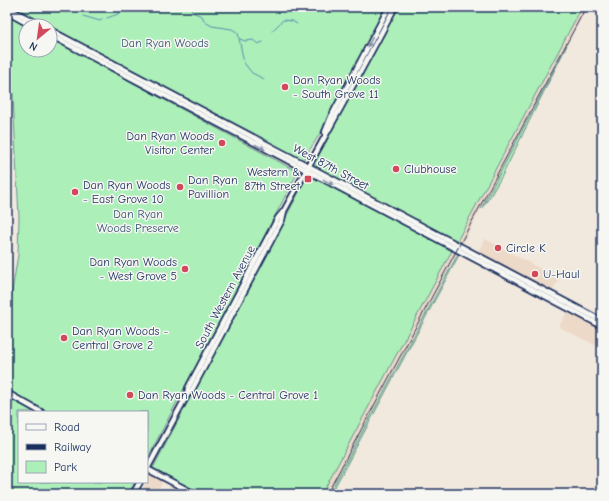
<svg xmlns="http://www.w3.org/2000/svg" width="609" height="501" viewBox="0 0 609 501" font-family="'Comic Neue',sans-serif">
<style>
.built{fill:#ecd9c7}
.green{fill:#adefb9;stroke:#648f8c}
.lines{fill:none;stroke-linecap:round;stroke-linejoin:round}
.stream{stroke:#5c8cb1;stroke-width:1}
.secondary-casing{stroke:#1b2f5e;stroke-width:8}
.secondary{stroke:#f6f6f2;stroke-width:4.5}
.rail{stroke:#1b2f5e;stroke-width:1}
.oneway{fill:#8892a8}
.poi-dot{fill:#d1495b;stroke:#f6f6f2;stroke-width:1.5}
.labels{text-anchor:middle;stroke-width:3;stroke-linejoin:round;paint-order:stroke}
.park-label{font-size:12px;fill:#385570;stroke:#f6f6f2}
.poi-label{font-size:12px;fill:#1b2f5e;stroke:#f6f6f2;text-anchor:start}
.street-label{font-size:12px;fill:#1b2f5e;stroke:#f6f6f2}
</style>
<rect width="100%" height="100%" fill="#f1e9de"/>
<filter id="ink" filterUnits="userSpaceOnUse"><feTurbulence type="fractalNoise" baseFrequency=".025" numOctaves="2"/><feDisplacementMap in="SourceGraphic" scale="8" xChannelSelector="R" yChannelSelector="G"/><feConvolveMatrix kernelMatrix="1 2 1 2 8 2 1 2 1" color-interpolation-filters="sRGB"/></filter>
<g filter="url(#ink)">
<g class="built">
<path d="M582,7H587L462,245L457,242Z"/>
<path d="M485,239L559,279L552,292L477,253Z"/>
<path d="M452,251L458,254L329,494H322Z"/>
<path d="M567,312L602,330L595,345L559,327Z"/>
<path d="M150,474L163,481L156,494H139L147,482Z"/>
</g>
<g class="green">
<path d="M13,7H386L323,129L303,160Z"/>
<path d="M397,7H582L322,494H202L153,468Z"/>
<path d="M8,16L26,26V50H50V38L298,172L147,459V412H44L7,391V321L18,255L19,217L11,56L7,53Z"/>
<path d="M567,45L502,176L489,198L481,209Z"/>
<path d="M458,254L459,255L331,494H329Z"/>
<path d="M7,398L36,412H19V482H135L128,494H7Z"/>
</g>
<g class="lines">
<g class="stream">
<path d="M191,7L192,12L202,16L205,22L212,26L232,29L238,33L244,63L252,73L264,79"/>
<path d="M83,16L100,21L103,19"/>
<path d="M107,18L118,14L126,7"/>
<path d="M272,31L283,20L292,21L297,24"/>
<path d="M240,39L245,41L253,40L258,44L263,42"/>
</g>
<defs>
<g id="secondary">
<path d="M7,8L43,26"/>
<path d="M7,12L32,26"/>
<path d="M50,30L602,321"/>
<path d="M50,35L602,326"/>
<path d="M325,132L331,117L389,7"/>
<path d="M7,393L41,412"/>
<path d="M187,395L188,388L278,218L283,212"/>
<path d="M147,469L187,395L192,390L282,220L284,211C321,143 359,76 395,7"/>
<path d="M147,469L195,494"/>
<path d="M133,494L140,482"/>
</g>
</defs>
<use href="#secondary" class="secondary-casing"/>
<use href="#secondary" class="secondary"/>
<path class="rail" d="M327,494L586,7"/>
</g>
<defs><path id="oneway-solid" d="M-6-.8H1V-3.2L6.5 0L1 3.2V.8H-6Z"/></defs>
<g class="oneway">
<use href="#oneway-solid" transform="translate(370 42) rotate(118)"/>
<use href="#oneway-solid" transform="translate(260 147) rotate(28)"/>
<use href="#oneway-solid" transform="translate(328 182) rotate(28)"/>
</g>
</g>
<g class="poi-dot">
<circle cx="285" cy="87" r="4"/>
<circle cx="222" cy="143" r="4"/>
<circle cx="396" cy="169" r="4"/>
<rect x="304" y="175" width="8" height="8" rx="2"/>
<circle cx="180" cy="187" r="4"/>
<circle cx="75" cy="192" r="4"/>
<circle cx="498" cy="248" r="4"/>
<circle cx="185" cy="269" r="4"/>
<circle cx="535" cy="274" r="4"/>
<circle cx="64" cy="338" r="4"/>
<circle cx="130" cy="395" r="4"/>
</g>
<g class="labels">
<g class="park-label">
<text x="165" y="47">Dan Ryan Woods</text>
<text x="138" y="218">Dan Ryan<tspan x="138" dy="14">Woods Preserve</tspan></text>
</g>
<g class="poi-label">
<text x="293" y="84">Dan Ryan Woods<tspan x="293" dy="14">- South Grove 11</tspan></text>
<text x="214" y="140" text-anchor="end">Dan Ryan Woods<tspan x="214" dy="14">Visitor Center</tspan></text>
<text x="404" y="173">Clubhouse</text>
<text x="300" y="176" text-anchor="end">Western &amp;<tspan x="300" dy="14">87th Street</tspan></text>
<text x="188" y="184">Dan Ryan<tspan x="188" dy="14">Pavillion</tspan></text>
<text x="83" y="189">Dan Ryan Woods<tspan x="83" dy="14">- East Grove 10</tspan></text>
<text x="506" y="252">Circle K</text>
<text x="177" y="266" text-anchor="end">Dan Ryan Woods<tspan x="177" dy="14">- West Grove 5</tspan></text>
<text x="543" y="278">U-Haul</text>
<text x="72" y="335">Dan Ryan Woods -<tspan x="72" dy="14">Central Grove 2</tspan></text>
<text x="138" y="399">Dan Ryan Woods - Central Grove 1</text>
</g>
<g class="street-label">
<text transform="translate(331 167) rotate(28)" y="4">West 87th Street</text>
<text transform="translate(225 297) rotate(-62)" y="4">South Western Avenue</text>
</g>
</g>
<rect width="609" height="501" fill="none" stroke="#f6f6f2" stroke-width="24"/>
<rect x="12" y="12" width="585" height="477" fill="none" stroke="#1b2f5e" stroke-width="1.5" filter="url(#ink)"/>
<rect x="18" y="411" width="130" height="72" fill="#f6f6f2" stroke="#9ea6b7"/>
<rect x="26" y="424" width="20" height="6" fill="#f6f6f2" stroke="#9ea6b7"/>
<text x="54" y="431" font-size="12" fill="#1b2f5e">Road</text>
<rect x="26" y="444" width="20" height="6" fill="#1b2f5e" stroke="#9ea6b7"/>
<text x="54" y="451" font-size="12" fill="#1b2f5e">Railway</text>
<rect x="26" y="461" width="20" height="12" fill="#adefb9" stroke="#9ea6b7"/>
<text x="54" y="471" font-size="12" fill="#1b2f5e">Park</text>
<g transform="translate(38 38) rotate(209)"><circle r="19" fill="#f6f6f2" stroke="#9ea6b7"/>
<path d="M0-3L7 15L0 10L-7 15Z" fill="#d1495b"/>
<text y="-6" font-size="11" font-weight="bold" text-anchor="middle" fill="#1b2f5e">N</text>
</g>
</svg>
